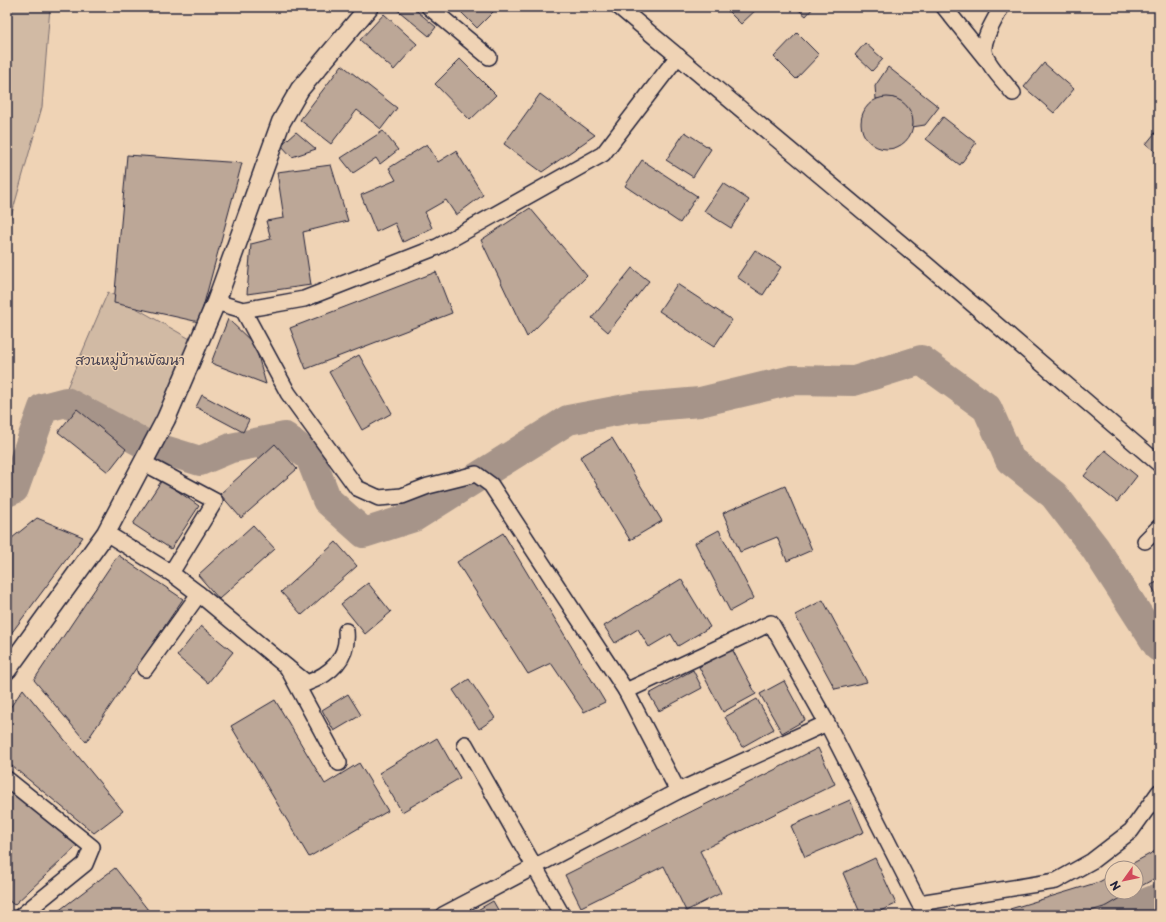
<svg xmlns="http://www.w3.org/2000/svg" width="1166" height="922" viewBox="0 0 1166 922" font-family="'Playpen Sans','Playpen Sans Thai',sans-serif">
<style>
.green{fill:#d1baa4;stroke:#7a6e70}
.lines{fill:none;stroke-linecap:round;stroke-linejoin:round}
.river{stroke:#a69489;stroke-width:30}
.building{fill:#bca797;stroke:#22223b}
.minor-casing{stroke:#22223b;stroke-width:18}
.tertiary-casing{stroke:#22223b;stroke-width:21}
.minor{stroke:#efd3b5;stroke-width:15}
.tertiary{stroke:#efd3b5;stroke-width:18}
.labels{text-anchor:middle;stroke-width:3;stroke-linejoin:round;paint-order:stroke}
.park-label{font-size:14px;fill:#454050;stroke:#efd3b5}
</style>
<rect width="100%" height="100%" fill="#efd3b5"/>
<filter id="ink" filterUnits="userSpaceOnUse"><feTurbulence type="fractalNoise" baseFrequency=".025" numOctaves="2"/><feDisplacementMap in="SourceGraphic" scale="8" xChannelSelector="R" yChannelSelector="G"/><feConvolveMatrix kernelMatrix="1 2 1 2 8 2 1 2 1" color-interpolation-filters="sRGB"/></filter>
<g filter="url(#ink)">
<g class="green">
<path d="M7,7H50L42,107L7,231Z"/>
<path d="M108,292L190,339L145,444L63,397Z"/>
</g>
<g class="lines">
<g class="river">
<path d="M7,492L14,489L43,408L66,402L145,444L200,461L231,448L285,437L310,457L327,500L364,533L414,517L568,420L631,408L700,402L792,380L854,381L921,360L987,408L1010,460L1054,495L1095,548L1159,647"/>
<path d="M1114,915L1159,898"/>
</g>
</g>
<g class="building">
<path d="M394,7H412L436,27L429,36Z"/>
<path d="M462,7H498L477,28L459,10Z"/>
<path d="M724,7H759L741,24Z"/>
<path d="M795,7H814L806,16Z"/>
<path d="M384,14L417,44L394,70L360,40Z"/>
<path d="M797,33L819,55L796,79L774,57Z"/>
<path d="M865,43L883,59L872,71L855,55Z"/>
<path d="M460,59L496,95L470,120L435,84Z"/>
<path d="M1044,63L1074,89L1054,113L1024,87Z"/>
<path d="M342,65L397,108L381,129L357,110L331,144L300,120Z"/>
<path d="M888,67L939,107L925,125L912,127L911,114L900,101L893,98L876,99L875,86Z"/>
<path d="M540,94L595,135L542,172L504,144Z"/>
<circle cx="887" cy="123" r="26"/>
<path d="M943,117L976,143L960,165L926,139Z"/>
<path d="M1159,128V151L1157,153L1146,144Z"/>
<path d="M383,131L398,150L380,164L376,158L353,173L341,158Z"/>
<path d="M296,132L316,149L292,157L281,145Z"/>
<path d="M685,132L711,149L693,177L666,160Z"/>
<path d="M427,144L438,162L456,151L483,195L456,215L446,200L425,212L432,228L403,242L395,223L376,232L361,195L396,180L389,168Z"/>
<path d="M127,155L242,163L199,322L114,303Z"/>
<path d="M642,160L697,196L680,223L625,186Z"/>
<path d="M331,165L348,221L303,232L311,285L247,294L251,244L271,239L266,221L284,218L277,172Z"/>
<path d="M723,183L749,200L731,228L704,211Z"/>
<path d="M530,208L587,276L527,337L481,240Z"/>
<path d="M755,250L781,267L763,295L737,277Z"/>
<path d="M632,268L649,281L608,332L592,318Z"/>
<path d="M436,272L452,313L306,369L290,328Z"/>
<path d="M677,284L732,320L714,347L659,311Z"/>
<path d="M228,319L255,345L266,384L211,363Z"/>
<path d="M359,355L392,413L362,430L329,372Z"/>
<path d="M202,395L249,420L243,432L196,407Z"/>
<path d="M77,409L126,449L108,472L58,432Z"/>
<path d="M612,438L662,521L630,540L580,457Z"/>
<path d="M275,444L297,469L241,518L220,494Z"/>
<path d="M1105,450L1137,476L1117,502L1084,476Z"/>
<path d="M162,480L199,506L171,549L133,524Z"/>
<path d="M785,486L812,550L787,561L777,537L740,552L723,513Z"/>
<path d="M37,518L83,537L7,639V542Z"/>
<path d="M253,525L275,549L219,599L198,575Z"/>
<path d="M719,530L754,598L730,611L695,543Z"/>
<path d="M503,533L605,702L584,712L551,663L528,674L457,562Z"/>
<path d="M336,542L357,566L302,615L281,592Z"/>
<path d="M118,555L183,599L86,742L34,680Z"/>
<path d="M681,579L710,627L678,646L671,634L649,647L638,629L615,643L604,626Z"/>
<path d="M1159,581V599L1151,585Z"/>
<path d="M368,583L391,612L365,634L341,604Z"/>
<path d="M823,600L867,682L835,689L795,615Z"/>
<path d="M201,626L233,652L208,683L177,656Z"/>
<path d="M732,649L756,694L723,712L699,667Z"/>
<path d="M693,670L702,688L659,711L649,694Z"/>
<path d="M469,679L495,718L479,729L453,690Z"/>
<path d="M784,681L805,720L782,733L760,694Z"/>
<path d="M23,689L123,811L94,833L7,762V712Z"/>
<path d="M348,694L361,715L334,731L322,710Z"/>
<path d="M757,699L774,729L742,747L725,717Z"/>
<path d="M275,700L325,784L359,763L388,811L309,857L231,726Z"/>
<path d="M437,738L460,778L402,812L379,773Z"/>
<path d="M818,748L835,784L700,851L721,893L686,911L664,866L581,907L565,875Z"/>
<path d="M7,788L77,846L14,905L7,899Z"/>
<path d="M850,800L864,832L805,857L791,826Z"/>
<path d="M1159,849V876L1136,889V868H1124Z"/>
<path d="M875,858L896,904L871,915H861L843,873Z"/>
<path d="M115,868L152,915H53Z"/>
<path d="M1112,875V892H1131L1107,906L1078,915H1013L1010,909L1099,882Z"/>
<path d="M493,901L501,915H469Z"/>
</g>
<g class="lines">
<defs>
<g id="minor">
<path d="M429,7L489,57"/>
<path d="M619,7L927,265L1159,464"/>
<path d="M944,7L986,59"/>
<path d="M1001,7C996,19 983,36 984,50C984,61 1006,84 1013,93"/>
<path d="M216,302L243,310L304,299L437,247L603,154L678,56"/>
<path d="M243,310L288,393L357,488L379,498L402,496L428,486L476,474L491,485L626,691"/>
<path d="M144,463L215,501L171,573"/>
<path d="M106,533L171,573L199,594L287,667"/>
<path d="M1145,541L1159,527"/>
<path d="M145,669L199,594"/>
<path d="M465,744L562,915"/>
<path d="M339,763L287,667L307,683C331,674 349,658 346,631"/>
<path d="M7,779L92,847L85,864L22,915"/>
<path d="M678,791L827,723"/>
<path d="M443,915L678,791L626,691L771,623L827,723L919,903L1056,881L1092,861L1131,831L1159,792"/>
</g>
<path id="tertiary" d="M7,670L106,533L166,419L216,302L281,122L300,89L369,7"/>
</defs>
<use href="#minor" class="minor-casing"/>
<use href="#tertiary" class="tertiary-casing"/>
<use href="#minor" class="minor"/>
<use href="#tertiary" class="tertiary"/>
</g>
</g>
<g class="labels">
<g class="park-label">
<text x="130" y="365">สวนหมู่บ้านพัฒนา</text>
</g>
</g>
<rect width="1166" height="922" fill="none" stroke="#efd3b5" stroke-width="24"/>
<rect x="12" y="12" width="1142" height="898" fill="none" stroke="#22223b" stroke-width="1.5" filter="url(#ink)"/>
<g transform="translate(1124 880) rotate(237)"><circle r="19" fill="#efd3b5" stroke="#9d8c84"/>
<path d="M0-3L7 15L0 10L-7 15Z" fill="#d1495b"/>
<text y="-6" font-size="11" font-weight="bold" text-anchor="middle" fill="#22223b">N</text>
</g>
</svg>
